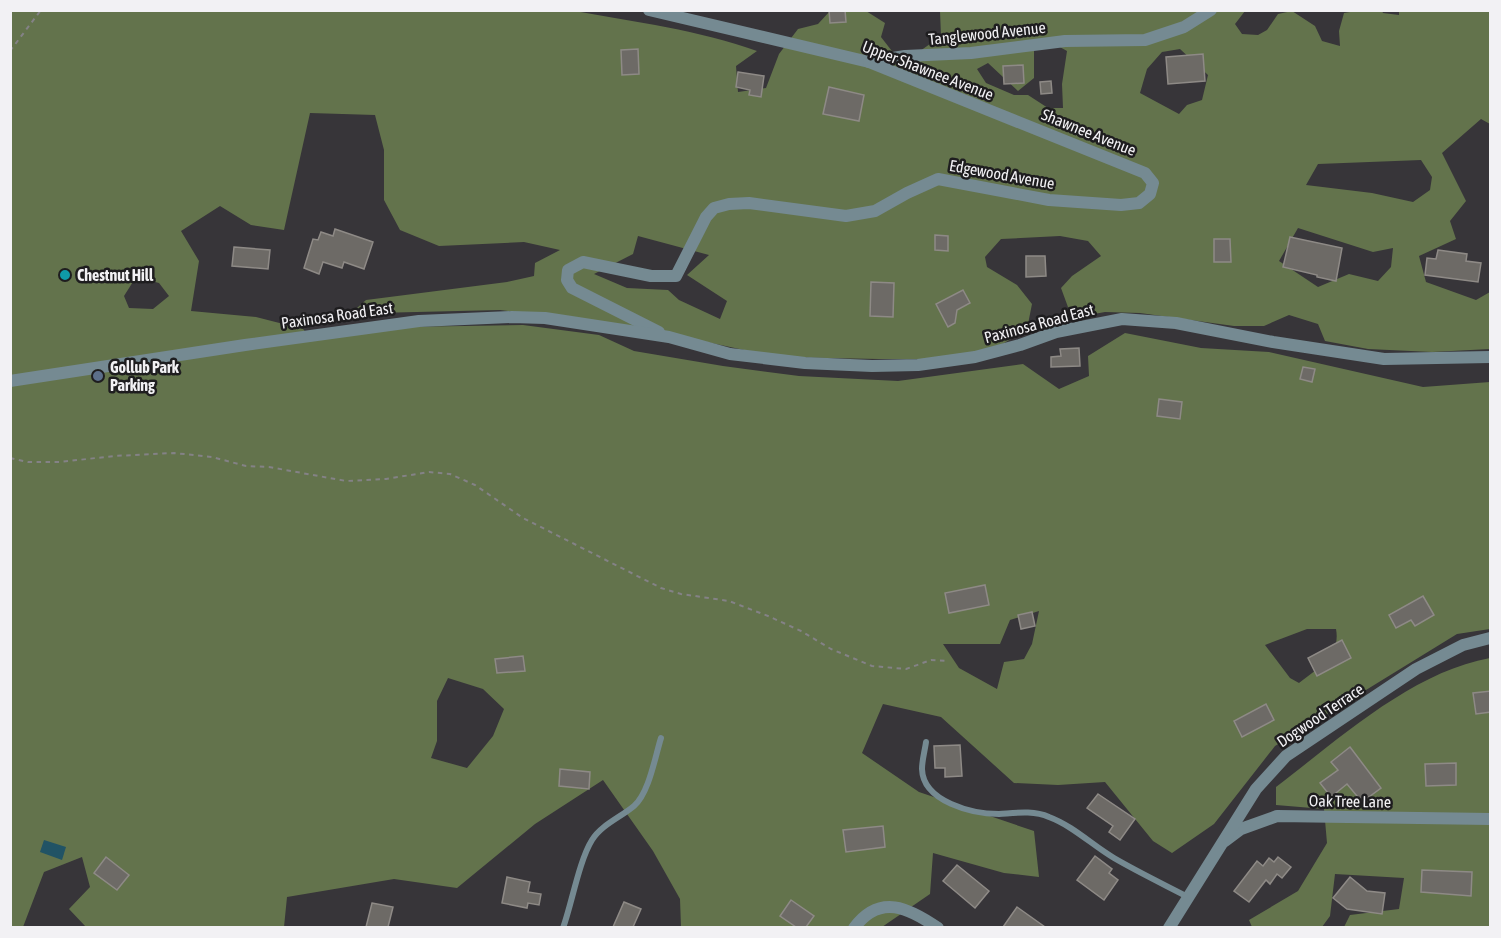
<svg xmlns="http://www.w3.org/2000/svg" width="1501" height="938" viewBox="0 0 1501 938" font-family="'Asap Condensed',sans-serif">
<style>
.forest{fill:#63734c;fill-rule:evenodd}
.water{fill:#215365}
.building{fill:#6d6a66;stroke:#8e8a86;stroke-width:1.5}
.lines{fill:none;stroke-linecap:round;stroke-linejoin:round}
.path{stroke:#848286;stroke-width:2;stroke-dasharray:4.5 4.5;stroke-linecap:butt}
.service{stroke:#758a92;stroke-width:6}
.minor{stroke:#758a92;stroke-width:12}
.culture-dot{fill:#0f9aa8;stroke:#1e1d1f;stroke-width:2}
.service-dot{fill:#5c6f8a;stroke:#1e1d1f;stroke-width:2}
.labels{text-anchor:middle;stroke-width:5;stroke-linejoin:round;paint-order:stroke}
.street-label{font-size:16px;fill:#f2f1f4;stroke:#1e1d1f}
.poi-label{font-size:16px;font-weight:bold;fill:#f2f1f4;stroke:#1e1d1f;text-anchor:start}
</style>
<rect width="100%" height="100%" fill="#373539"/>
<g class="forest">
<path d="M1362,10L1382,11L1383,13L1399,15V10L1490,11V124L1481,119L1442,153L1466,201L1450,221L1456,239L1419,256L1426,282L1476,300L1490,292V349L1432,352L1368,349L1325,341L1318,324L1289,315L1264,326H1234L1140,313L1105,312L1072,318L1061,288L1072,276L1101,256L1088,241L1060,236L1001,239L985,257L987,267L1017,285L1032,304L1027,329L1001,345L968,355L924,359H878L777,357L674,335L583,320L500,310L375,313L357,308L366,300L507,282L534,276L535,263L560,250L524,242L439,246L400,230L384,200V150L375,115L310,113L284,230L251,225L220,206L181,231L199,261L191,311L256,317L303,329L313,341L401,327L523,325L599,335L634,351L723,366L799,376L898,381L1023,364L1059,389L1089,376L1088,356L1125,333L1201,348L1269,352L1423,387L1490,382V629L1457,634L1275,746L1214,824L1172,853L1153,841L1105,782L1058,785L1014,783L941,717L883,704L862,753L919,792L1034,831L1039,877L1004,873L933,853L930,894L882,927H681L680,899L653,851L603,780L535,824L457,888L394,879L287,897L284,927H86L69,909L90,887L82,857L44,872L23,927H11L10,11H575C635,22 699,30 757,51L736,66L738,92L766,88L779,54L798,29L818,24L830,11H866L885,23L881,37L902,64L941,36L940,11H1245L1235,24L1242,34L1258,35L1267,30L1278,14L1292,11L1315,26L1322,41L1340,46L1339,31L1344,13ZM1049,41L1067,51L1062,84L1063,108H1048L1028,95H1014L986,83L977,69L988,63L1018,91L1034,78V49ZM1180,49L1208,75L1202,100L1187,105L1179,114L1140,93L1147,69L1162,52ZM1421,160L1432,177L1430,190L1413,202L1372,193L1306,185L1318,164ZM1298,228L1373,252L1393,248L1391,267L1378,281L1349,274L1318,287L1279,261ZM638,236L709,255L687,275L727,301L720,319L679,300L668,290L627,288L594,274L633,254ZM136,277L159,283L169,296L153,309L129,308L124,296ZM1039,611L1032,644L1024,659L1004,662L997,689L959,668L943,644H1000L1010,620ZM1307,629H1336C1341,656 1318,668 1299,683L1290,678L1265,645ZM448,678L483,689L504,709L493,736L467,768L431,758L437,741V701Z"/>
<path d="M1490,658V927H1344L1350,915L1399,909L1404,878L1335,874L1330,916L1322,927H1252L1249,920L1298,891L1327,843L1324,809L1276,805V787C1339,739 1412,672 1490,658Z"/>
</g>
<path class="water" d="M44,840L66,847L62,860L40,852Z"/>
<g class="building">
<path d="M829,10H845L846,22L830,23Z"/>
<path d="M638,49L639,74L622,75L621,50Z"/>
<path d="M1203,54L1205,81L1168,84L1166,57Z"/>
<path d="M1023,65L1024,83L1004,84L1003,66Z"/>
<path d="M738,72L764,76L761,97L749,95L750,90L736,87Z"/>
<path d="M1051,81L1052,93L1041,94L1040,82Z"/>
<path d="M829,87L864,95L859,121L823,114Z"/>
<path d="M335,229L373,242L364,269L344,262L342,268L323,262L319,274L304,268L313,239L318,240L321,232L333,236Z"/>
<path d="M935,235L948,236V251L935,250Z"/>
<path d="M1290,237L1342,248L1336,281L1317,277V275L1283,267Z"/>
<path d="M1214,239H1230L1231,262H1214Z"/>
<path d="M234,247L270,250L268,269L232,266Z"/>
<path d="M1438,250L1467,254L1466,261L1481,263L1478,282L1425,275L1427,258L1436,259Z"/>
<path d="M1026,256H1045L1046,276L1026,277Z"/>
<path d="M871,282L894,283L893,317L870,316Z"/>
<path d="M963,290L970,303L957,310L955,323L948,327L936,304Z"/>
<path d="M1079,348L1080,366L1051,367V357L1061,356L1060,349Z"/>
<path d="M1303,367L1315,369L1312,382L1300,379Z"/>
<path d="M1159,399L1182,402L1180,419L1157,416Z"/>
<path d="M985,585L989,605L949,613L945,593Z"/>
<path d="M1423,596L1434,615L1415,626L1411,620L1396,628L1389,615Z"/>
<path d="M1032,612L1035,626L1021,629L1018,615Z"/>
<path d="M1342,640L1351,658L1317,676L1308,658Z"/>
<path d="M523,656L525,671L497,673L495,659Z"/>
<path d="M1491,691V712L1476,714L1473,693Z"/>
<path d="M1266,704L1274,720L1242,737L1234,721Z"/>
<path d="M960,745L962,776L945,777V768H935L934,746Z"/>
<path d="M1350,747L1381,788L1362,802L1347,784L1331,797L1320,783L1338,770L1331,762Z"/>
<path d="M1456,763V785L1426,786L1425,764Z"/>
<path d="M560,769L590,772L589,789L559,786Z"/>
<path d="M1098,794L1135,819L1120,840L1109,832L1113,826L1087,808Z"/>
<path d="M883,826L885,847L846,852L843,830Z"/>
<path d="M1095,856L1112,869L1109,873L1118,880L1104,900L1077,880Z"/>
<path d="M106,857L129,875L117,890L94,873Z"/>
<path d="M1278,857L1291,867L1282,878L1277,874L1270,884L1266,880L1249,902L1234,891L1257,861L1263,866L1269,858L1274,862Z"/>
<path d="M957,865L989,891L975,908L943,881Z"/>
<path d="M1422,870L1472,872L1471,896L1421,892Z"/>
<path d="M507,877L530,882L528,892L541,894L539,905L528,903L527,908L502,903Z"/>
<path d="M1350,877L1367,891L1385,893L1382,914L1347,909L1333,898Z"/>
<path d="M791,900L814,916L806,927H796L780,916Z"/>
<path d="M624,902L641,909L633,927H613Z"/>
<path d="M372,903L393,907L388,927H366Z"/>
<path d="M1017,907L1045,927H1003Z"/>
</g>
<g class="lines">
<g class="path">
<path d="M10,51L41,10"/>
<path d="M10,458L28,462H60L114,456L174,453L212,457L246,466L269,467L346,481L386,479L429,472L450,474L475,485L523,518L661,588L681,594L729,601L768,616L801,631L831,649L872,666L906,669L931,660L948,661"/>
</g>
<g class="service">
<path d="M926,742C925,750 922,760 922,769C923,802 973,814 999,814C1015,813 1033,810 1049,817C1073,826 1092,845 1114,858C1138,872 1163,884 1188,897"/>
<path d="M563,928C572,903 579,861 592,840C601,825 621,817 634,806C649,793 655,757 661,738"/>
</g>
<g class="minor">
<path d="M649,10L869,62L1145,173L1153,183L1150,194L1139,203L1121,205L1049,200L938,179L907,193L875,211L846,216L749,203L729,204L714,208L706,217L676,276H651L583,262L568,270L567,280L572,288L659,332"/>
<path d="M869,62L905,56L971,53L1065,41L1145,40L1184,27L1211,10"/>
<path d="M10,381L245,345L419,321L512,317L545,318L669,337L730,354L805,363L872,366L918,365L975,357L1020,345L1056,332L1122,319L1176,323L1273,342L1384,359L1490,357"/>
<path d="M1225,841L1241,829L1277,816L1490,819"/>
<path d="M854,928C880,893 909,908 938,928"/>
<path d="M1169,928L1256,789L1286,756L1416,669L1463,645L1490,638"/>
</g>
</g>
<circle class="culture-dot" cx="65" cy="275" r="6"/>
<circle class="service-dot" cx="98" cy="376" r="6"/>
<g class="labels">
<g class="street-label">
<text transform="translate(987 33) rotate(-6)" y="6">Tanglewood Avenue</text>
<text transform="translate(928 70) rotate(21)" y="6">Upper Shawnee Avenue</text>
<text transform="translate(1089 132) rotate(22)" y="6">Shawnee Avenue</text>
<text transform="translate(1002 174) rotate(10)" y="6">Edgewood Avenue</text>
<text transform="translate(337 315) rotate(-8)" y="6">Paxinosa Road East</text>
<text transform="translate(1039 323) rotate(-15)" y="6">Paxinosa Road East</text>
<text transform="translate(1320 715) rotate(-34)" y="6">Dogwood Terrace</text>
<text transform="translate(1350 801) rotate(1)" y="6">Oak Tree Lane</text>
</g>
<g class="poi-label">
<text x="77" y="281">Chestnut Hill</text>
<text x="110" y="373">Gollub Park<tspan x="110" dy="18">Parking</tspan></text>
</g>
</g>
<rect width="1501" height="938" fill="none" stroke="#f2f1f4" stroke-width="24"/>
</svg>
